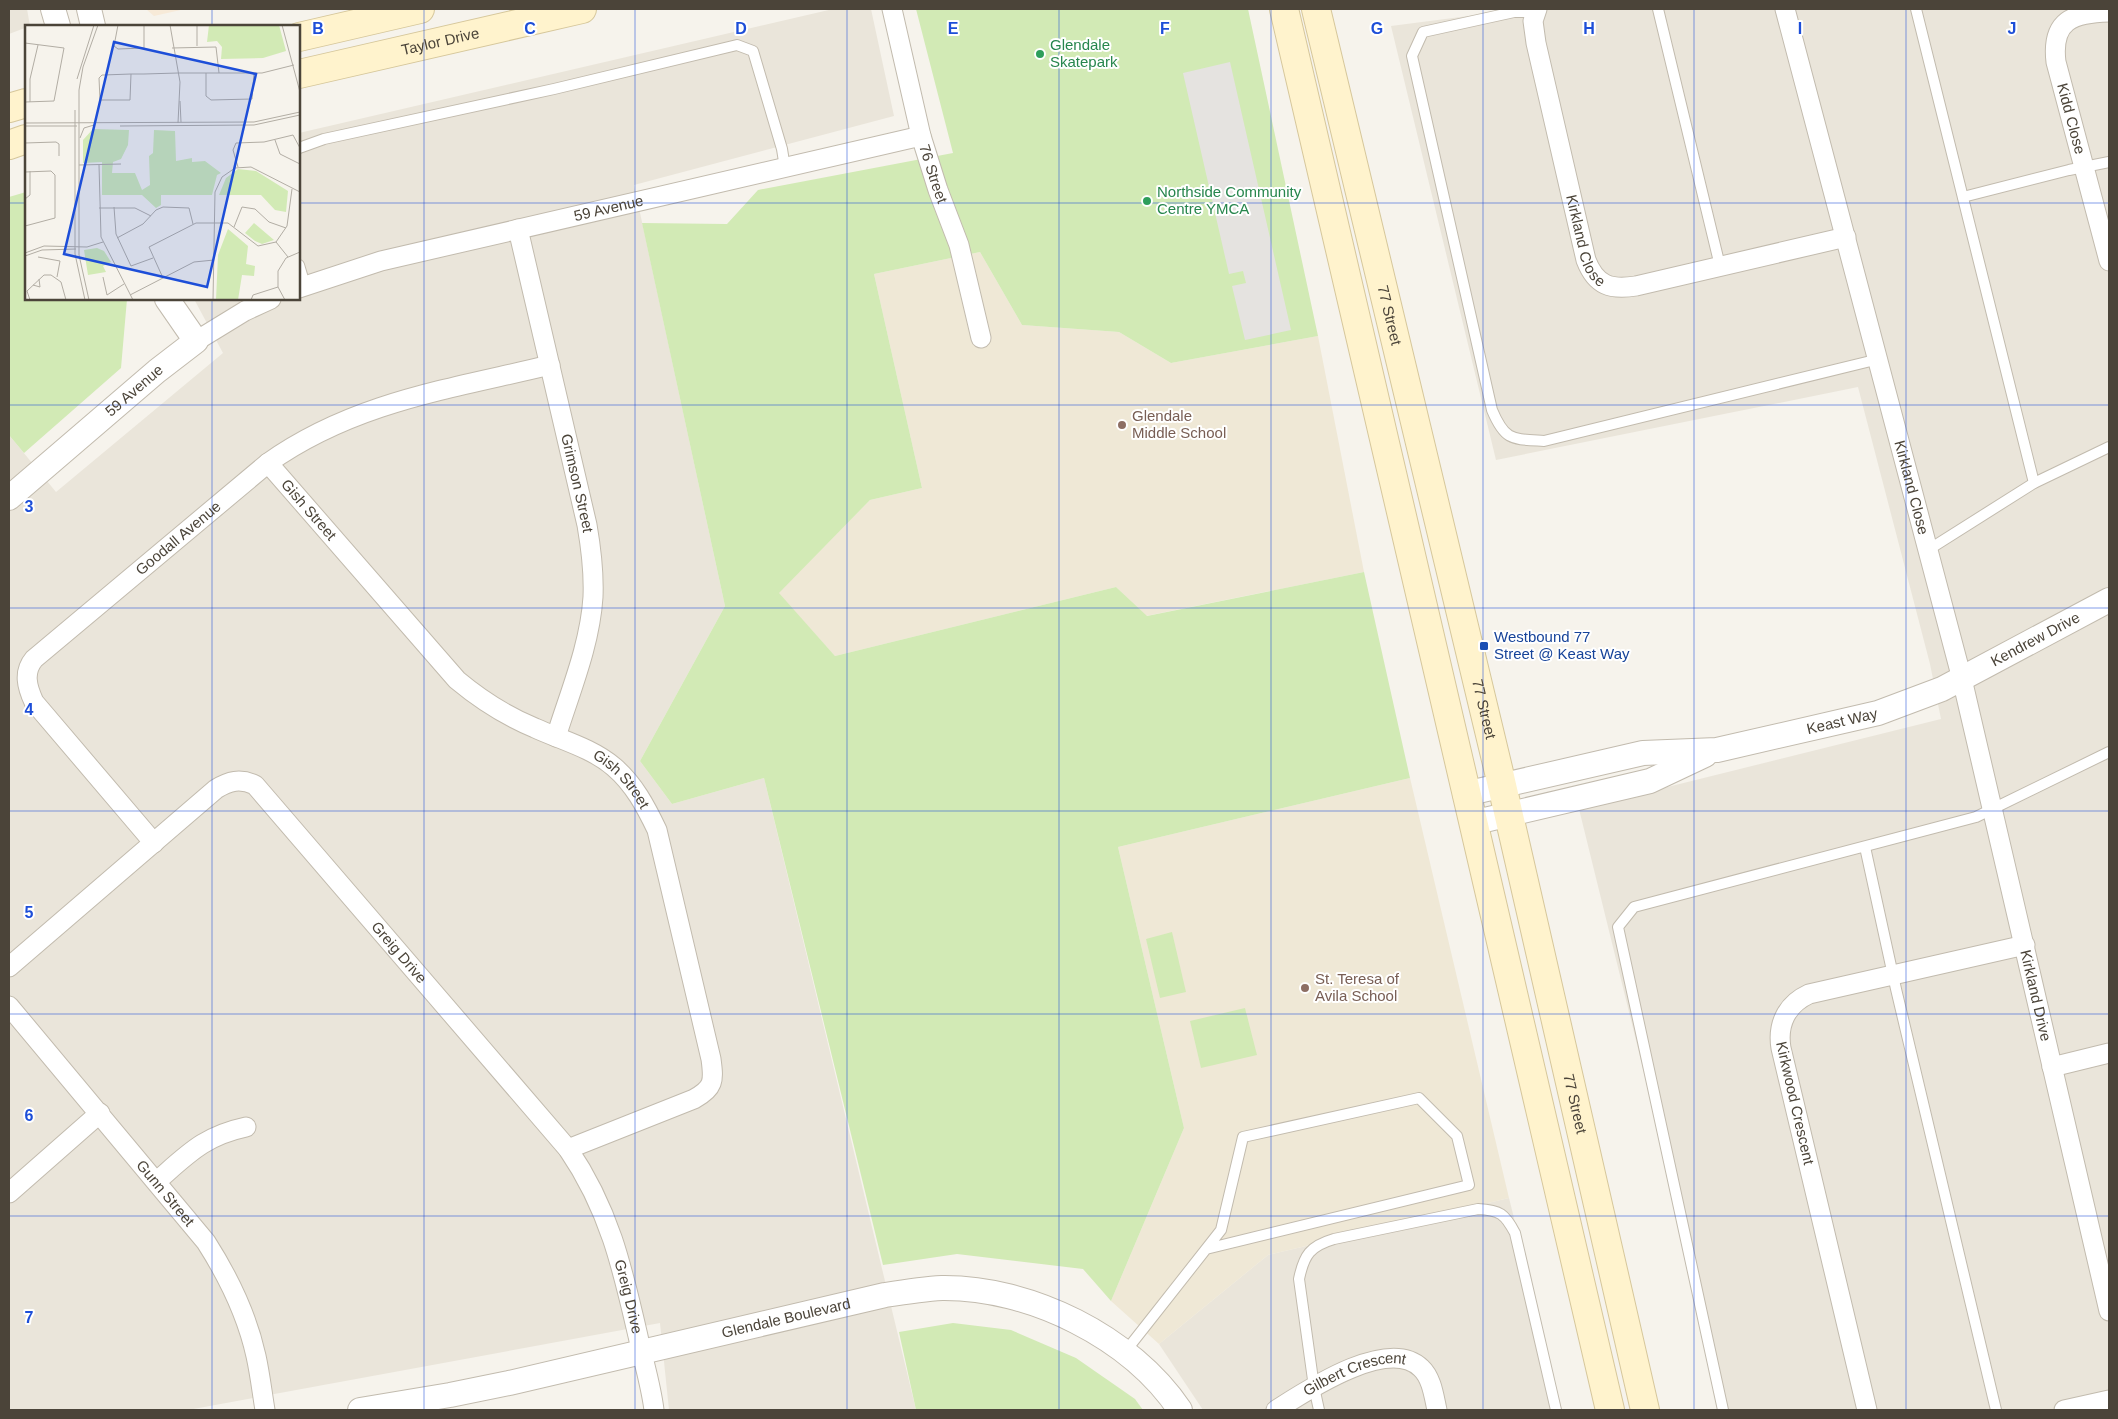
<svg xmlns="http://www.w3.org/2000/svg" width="2118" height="1419" viewBox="0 0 2118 1419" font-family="Helvetica,sans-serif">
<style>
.residential{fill:#eae5da}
.commercial{fill:#f7ead8}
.education{fill:#efe8d6}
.green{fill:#d2eab5}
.parking{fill:#e5e3e0}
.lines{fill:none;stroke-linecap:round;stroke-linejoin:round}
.service-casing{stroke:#c2bbae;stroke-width:12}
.minor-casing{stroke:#c2bbae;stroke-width:21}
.tertiary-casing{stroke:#c2bbae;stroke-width:26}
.secondary-casing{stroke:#d6c79b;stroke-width:30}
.service{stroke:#fff;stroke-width:10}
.minor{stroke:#fff;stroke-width:19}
.tertiary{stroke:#fff;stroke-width:24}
.secondary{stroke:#fff3cd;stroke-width:28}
.grid{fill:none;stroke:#1d4ed8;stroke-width:1;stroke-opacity:0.55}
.leisure-dot{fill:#2e9e5b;stroke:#fff;stroke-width:2}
.education-dot{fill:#8d6e63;stroke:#fff;stroke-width:2}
.transit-dot{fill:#1a4fb4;stroke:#fff;stroke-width:2}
.labels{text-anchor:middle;stroke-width:4;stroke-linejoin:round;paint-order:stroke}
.street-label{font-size:15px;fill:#4b4439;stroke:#fff}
.leisure-label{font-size:15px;fill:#27864d;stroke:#fff;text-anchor:start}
.education-label{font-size:15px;fill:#785e54;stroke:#fff;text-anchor:start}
.transit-label{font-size:15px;fill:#164399;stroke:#fff;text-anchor:start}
.inset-road{fill:none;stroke:#b2ada4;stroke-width:1}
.view{fill:#1d4ed8;fill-opacity:0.15;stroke:#1d4ed8;stroke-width:2.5}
.inset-edge{fill:none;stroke:#4b4439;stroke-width:2.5}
.grid-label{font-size:16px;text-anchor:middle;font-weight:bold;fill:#1d4ed8;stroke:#fff;stroke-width:4;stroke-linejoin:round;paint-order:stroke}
</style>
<rect width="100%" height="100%" fill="#f6f3ec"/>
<g class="residential">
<path d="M9,9H27L30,26L9,34Z"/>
<path d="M833,9H871L894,116L634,185L725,606L640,761L672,804L764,778L916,1410H669L660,1323L188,1410H9V435L56,492L223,353L194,299H299V133Z"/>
<path d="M1509,9H2109V1410H1727L1579,809L1941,719L1930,664L1858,387L1496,460L1391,26L1507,11Z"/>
<path d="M1509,1198L1562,1410H1203L1159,1344L1268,1255Z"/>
</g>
<path class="commercial" d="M146,9H185L154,16Z"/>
<g class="education">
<path d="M980,252L1022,325L1119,332L1171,363L1318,336L1364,572L1146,616L1116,587L835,656L778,593L870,500L922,488L874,274Z"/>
<path d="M1410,778L1509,1198L1268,1255L1159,1344L1111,1301L1184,1128L1118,847Z"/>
</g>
<g class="green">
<path d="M916,9H1248L1318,336L1171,363L1119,332L1022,325L980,252L874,274L922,488L870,500L779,593L835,656L1116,587L1147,616L1364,572L1410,778L1118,847L1184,1128L1111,1301L1083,1269L957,1254L883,1265L764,778L672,804L640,761L725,606L642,223L727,224L758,190L953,153Z"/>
<path d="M26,192V299H127L121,368L24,453L9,435V197Z"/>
<path d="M1172,932L1186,992L1160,998L1146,939Z"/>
<path d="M1245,1008L1257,1055L1201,1068L1190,1021Z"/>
<path d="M953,1323L1011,1330L1076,1358L1135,1399L1143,1410H916L899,1332Z"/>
</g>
<path class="parking" d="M1230,62L1291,330L1245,340L1232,286L1246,283L1243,271L1229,274L1183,73Z"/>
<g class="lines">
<defs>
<g id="service">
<path d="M1658,9L1720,266"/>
<path d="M1916,9L2034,483"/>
<path d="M1535,12H1514L1423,32L1412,56L1492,410C1505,441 1512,439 1544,441L1879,359"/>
<path d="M299,148L324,139L554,89L737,45L753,51L782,149L785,168"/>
<path d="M1963,197L2069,170L2109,162"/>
<path d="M299,265L305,285"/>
<path d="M1928,550L2034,483L2109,447"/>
<path d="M1865,847L1896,989L1996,1410"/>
<path d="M1125,1352L1221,1230L1243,1137L1419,1098L1457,1136L1469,1185L1206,1249"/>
<path d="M1319,1410L1314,1387L1299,1279C1304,1255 1310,1246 1334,1239L1478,1209C1500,1210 1505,1214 1515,1233L1556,1410"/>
<path d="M1723,1410L1618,927L1634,907L1976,817L2109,752"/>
</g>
<g id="minor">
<path id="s1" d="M892,9L921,136L938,190L959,245L981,338"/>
<path id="s2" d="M1537,9L1533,21L1536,43L1586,260C1596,286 1611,290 1636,286L1846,237"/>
<path id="s3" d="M1785,9L1962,679L2109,1311"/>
<path id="s4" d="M2109,12C2073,13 2051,20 2056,62L2109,261"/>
<path id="s5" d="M518,229L587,525C591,548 594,573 593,597C590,645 570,692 556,737"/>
<path id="s6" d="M299,288L381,261L921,136"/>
<path d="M196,341L245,311L271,299"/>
<path id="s7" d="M268,463L457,680C481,700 506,716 535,728C561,740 592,748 614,767C634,784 646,807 657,830L711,1059C714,1081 714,1088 694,1099L568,1149"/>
<path id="s8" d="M154,843L34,702C27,687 23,672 34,659L268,463C354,402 450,389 550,365"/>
<path id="s9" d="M9,967L216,789C229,781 240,778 255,785L568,1149C609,1209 622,1266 638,1336C643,1360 651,1385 654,1410"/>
<path id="s10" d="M9,1006L206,1242C229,1278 247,1315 256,1356C260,1374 262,1392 265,1410"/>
<path d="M2052,1067L2109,1053"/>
<path d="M157,1181C188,1154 204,1136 246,1127"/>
<path d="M9,1193L100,1113"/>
<path id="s11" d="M1276,1410C1306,1391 1388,1336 1421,1368C1432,1378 1434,1397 1437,1410"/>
<path d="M1867,1410L1781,1048C1777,1024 1787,1004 1809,994L2025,945"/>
<path d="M2064,1410L2109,1400"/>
</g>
<g id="tertiary">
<path d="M53,9L58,26"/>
<path d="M89,9L93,26"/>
<path id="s12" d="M9,498L157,371L196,341L167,299"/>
<path id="s13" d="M1465,794L1643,753L1717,750L1878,713L1942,689L2109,600"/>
<path d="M1472,823L1650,781L1705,755"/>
<path id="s14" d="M360,1410L450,1395L509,1383L885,1295C904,1292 923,1289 942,1288C1030,1287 1131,1337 1180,1410"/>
</g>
<g id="secondary">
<path d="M1284,9L1610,1410"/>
<path id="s15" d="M1316,9L1498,768L1645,1410"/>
<path d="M299,37L420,9"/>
<path id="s16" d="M299,74L582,9"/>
<path d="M9,108L26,103"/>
<path d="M9,145L26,139"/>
</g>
</defs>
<use href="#service" class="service-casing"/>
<use href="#minor" class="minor-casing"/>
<use href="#tertiary" class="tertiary-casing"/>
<use href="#secondary" class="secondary-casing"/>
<use href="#service" class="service"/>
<use href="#minor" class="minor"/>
<use href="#tertiary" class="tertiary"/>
<use href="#secondary" class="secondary"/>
</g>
<path class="grid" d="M212,9V26M424,9V1410M635,9V1410M847,9V1410M1059,9V1410M1271,9V1410M1483,9V1410M1694,9V1410M1906,9V1410M9,203H26M299,203H2109M212,299V1410M9,405H2109M9,608H2109M9,811H2109M9,1014H2109M9,1216H2109"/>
<g class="leisure-dot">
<circle cx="1040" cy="54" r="5"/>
<circle cx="1147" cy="201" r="5"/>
</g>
<g class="education-dot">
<circle cx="1122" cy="425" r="5"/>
<circle cx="1305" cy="988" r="5"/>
</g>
<rect class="transit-dot" x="1479" y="641" width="10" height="10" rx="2.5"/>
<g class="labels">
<g class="street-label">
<text dy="5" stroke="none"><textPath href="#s16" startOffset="145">Taylor Drive</textPath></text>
<text dy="5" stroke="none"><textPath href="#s4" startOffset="146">Kidd Close</textPath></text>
<text dy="5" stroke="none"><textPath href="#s1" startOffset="170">76 Street</textPath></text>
<text dy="5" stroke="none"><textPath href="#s6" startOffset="320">59 Avenue</textPath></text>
<text dy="5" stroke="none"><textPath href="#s2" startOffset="239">Kirkland Close</textPath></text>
<text dy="5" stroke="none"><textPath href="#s15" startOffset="315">77 Street</textPath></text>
<text dy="5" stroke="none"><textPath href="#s12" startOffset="165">59 Avenue</textPath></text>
<text dy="5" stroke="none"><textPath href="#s5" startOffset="261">Grimson Street</textPath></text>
<text dy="5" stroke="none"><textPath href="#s3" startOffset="495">Kirkland Close</textPath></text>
<text dy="5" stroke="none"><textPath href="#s7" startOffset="62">Gish Street</textPath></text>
<text dy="5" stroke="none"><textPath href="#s8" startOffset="419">Goodall Avenue</textPath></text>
<text dy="5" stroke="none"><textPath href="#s13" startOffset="596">Kendrew Drive</textPath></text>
<text dy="5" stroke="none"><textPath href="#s15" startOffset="720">77 Street</textPath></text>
<text dy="5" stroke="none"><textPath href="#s13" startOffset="385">Keast Way</textPath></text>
<text dy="5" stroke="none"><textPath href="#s7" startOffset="482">Gish Street</textPath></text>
<text dy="5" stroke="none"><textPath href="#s9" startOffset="535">Greig Drive</textPath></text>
<text dy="5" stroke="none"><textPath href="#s3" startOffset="1018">Kirkland Drive</textPath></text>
<text dy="5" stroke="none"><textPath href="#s15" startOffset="1125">77 Street</textPath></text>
<text transform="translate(1795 1103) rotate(77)" y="5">Kirkwood Crescent</text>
<text dy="5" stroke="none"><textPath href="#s10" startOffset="244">Gunn Street</textPath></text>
<text dy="5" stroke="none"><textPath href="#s9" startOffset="955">Greig Drive</textPath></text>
<text dy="5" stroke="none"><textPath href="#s14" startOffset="436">Glendale Boulevard</textPath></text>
<text dy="5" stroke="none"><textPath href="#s11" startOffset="88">Gilbert Crescent</textPath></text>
</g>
<g class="leisure-label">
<text x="1050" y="50">Glendale<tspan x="1050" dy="17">Skatepark</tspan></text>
<text x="1157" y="197">Northside Community<tspan x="1157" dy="17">Centre YMCA</tspan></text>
</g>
<g class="education-label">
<text x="1132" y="421">Glendale<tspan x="1132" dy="17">Middle School</tspan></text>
<text x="1315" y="984">St. Teresa of<tspan x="1315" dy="17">Avila School</tspan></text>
</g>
<g class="transit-label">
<text x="1494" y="642">Westbound 77<tspan x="1494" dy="17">Street @ Keast Way</tspan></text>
</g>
</g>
<g transform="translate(25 25)">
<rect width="275" height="275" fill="#f6f3ec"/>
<path d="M184,0H254L261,26L238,33L196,34L197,22L192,16L182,17ZM68,104L104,105L103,120L96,134L88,137L87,148H110L117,165L125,160L124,131L128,128L129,105L150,106L151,136L167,133V137L180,136L196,148L192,150L187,170H136V180L131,183L117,170H77V137L58,138V115ZM213,144L231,146L263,166L261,187L250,185L236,170H194L201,153ZM229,198L249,215L237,219L230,216L220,208ZM203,204L223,221L221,239L230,241L229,251L217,250L213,275H191L193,230ZM72,223L79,226L86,237L78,241L81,247L63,250L59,225Z" fill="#d2eab5"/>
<path class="inset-road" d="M93,0L89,21L93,24L119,23V0M145,0L155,57L153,98M257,0L275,67M0,18L39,23L29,76L0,77M172,21V0M147,23L191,22L194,48M181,48V71L186,75L227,74L229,48M106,49L105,75H75L74,53L77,50H78L106,49H119L153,48H237L269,40M52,54L69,0M155,76L156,97M5,77V54L13,20M50,85V229L60,275M0,98L229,97L275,87M0,101H52M95,101L229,100L275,90M55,113L59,103L69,100M250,115L255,129L275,139M0,118L31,117L34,119V131M54,140L96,139M74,140L76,212L108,275M213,142L208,125L211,118L239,117L268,110L275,123M0,147L26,146L30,150V193L0,201M0,174L5,170V146M89,182L91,209L106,241L128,233M74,183H110L126,191M209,202L217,182L230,184L244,197L261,203M92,213L118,199L131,185L138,182L164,183L168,199M251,217L263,232M0,228L19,221L62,222L78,217M0,231L17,225L51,224M13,232L35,236L32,252M78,252L82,270L99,259M138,253L124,222L171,198H203L233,221L251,217L262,201L267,164M8,260L15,262L14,254M105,270L169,237L189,235M5,275L2,266L19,250H26L36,257L41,275M64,275L54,230V65L58,42L73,0M188,275L190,167L197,152L210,143L226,142L275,167M226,275L228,270L253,262M260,275L253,262V246L261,233L275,227"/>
<path class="view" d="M89,17L231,49L182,262L39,229Z"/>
<rect width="275" height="275" class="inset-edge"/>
</g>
<g class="grid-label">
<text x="318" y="34">B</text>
<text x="530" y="34">C</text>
<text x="741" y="34">D</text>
<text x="953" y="34">E</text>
<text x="1165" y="34">F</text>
<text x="1377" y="34">G</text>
<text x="1589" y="34">H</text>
<text x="1800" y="34">I</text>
<text x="2012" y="34">J</text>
<text x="29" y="512">3</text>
<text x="29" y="715">4</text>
<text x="29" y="918">5</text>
<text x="29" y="1121">6</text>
<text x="29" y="1323">7</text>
</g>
<rect width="2118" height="1419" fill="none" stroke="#4b4439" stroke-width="20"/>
</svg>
